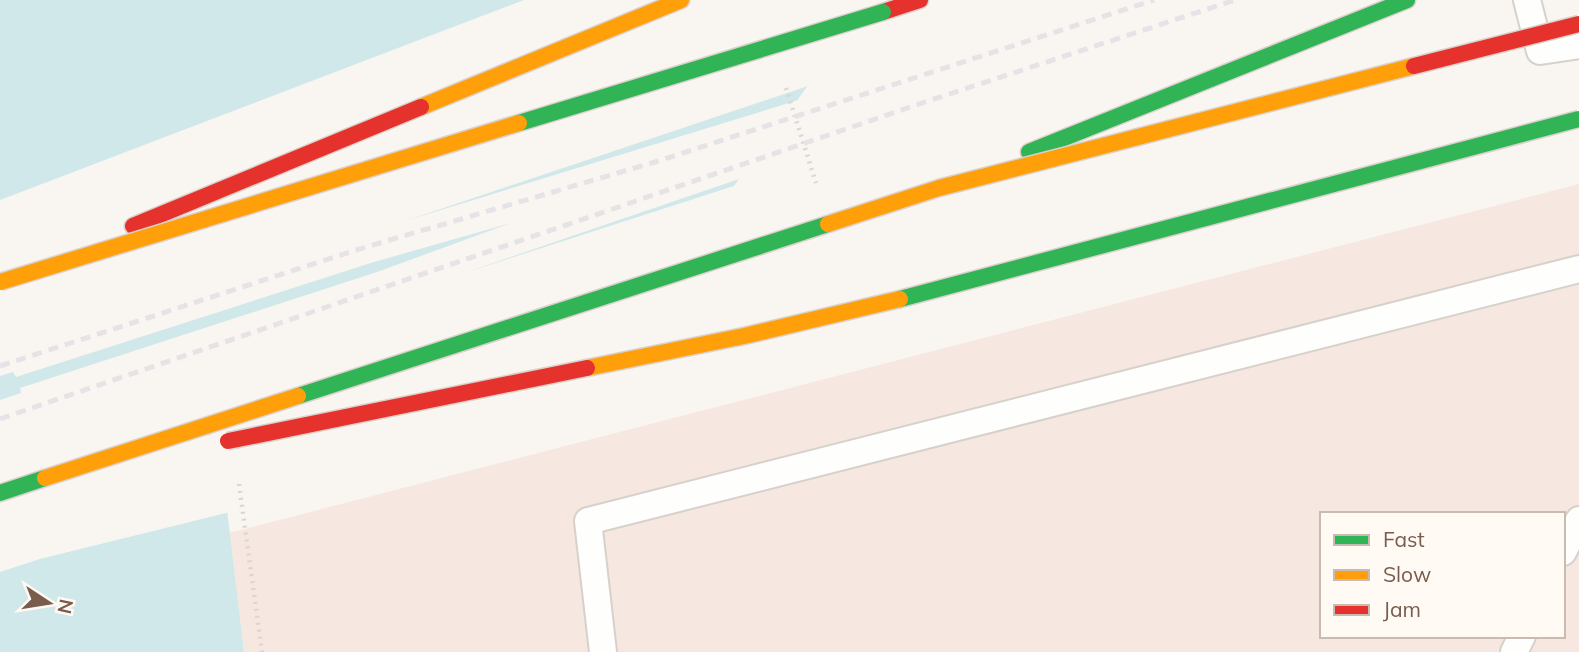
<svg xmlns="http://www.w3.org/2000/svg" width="1579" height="652" viewBox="0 0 1579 652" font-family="Mulish,sans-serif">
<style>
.commercial{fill:#f6e8e1;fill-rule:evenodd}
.water{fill:#d0e8ea}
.pier{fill:#f9f5f0}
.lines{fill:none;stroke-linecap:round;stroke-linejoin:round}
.lane-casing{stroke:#d7d1cb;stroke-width:30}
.fast-casing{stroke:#dad1cc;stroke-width:19}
.slow-casing{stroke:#dad1cc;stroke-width:19}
.jam-casing{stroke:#dad1cc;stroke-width:19}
.path{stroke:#dcd5d0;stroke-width:4.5;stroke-dasharray:2 5;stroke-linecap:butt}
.lane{stroke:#fefefd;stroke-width:26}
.fast{stroke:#30b455;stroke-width:16}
.slow{stroke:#ff9f0a;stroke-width:16}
.jam{stroke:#e5322d;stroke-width:16}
.rail{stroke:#e6e3e7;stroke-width:5;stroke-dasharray:10 7;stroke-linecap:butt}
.fast-bridge-casing{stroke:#dad1cc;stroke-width:19;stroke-linecap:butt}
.slow-bridge-casing{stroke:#dad1cc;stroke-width:19;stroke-linecap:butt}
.jam-bridge-casing{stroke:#dad1cc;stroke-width:19;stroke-linecap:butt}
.fast-bridge{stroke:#30b455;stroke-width:16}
.slow-bridge{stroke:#ff9f0a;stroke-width:16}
.jam-bridge{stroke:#e5322d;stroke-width:16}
</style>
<rect width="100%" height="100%" fill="#f9f5f0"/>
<path class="commercial" d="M1579,184V652H244L229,533ZM1322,514H1563V636H1322Z"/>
<path class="water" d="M0,0H828L815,76L722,202L214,401L244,652H0Z"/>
<path class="pier" d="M524,0H831L818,77L814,84L405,221L802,99L745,177L464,273L740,184L724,205L217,403L230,512L40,559L0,572V400L21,393L20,388L377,272L511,223L374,262L16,377L13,372L0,376V200Z"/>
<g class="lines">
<defs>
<g id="lane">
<path d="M1527,0L1540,51L1579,45"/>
<path d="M1563,552L1579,520"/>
<path d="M603,652L588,521L1579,269"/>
<path d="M1514,652L1522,636"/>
</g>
<g id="fast">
<path d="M1029,152L1407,0"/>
<path d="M0,493L45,478"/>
</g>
<path id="slow" d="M421,107L681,0"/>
<g id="jam">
<path d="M883,12L920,0"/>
<path d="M133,226L421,107"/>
</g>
</defs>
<use href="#lane" class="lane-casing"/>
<use href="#fast" class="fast-casing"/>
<use href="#slow" class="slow-casing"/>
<use href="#jam" class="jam-casing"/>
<g class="path">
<path d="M786,88L816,183"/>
<path d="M239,484L262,652"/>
</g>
<use href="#lane" class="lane"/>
<use href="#fast" class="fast"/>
<use href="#slow" class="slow"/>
<use href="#jam" class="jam"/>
<g class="rail">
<path d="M0,366L356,250L655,162L1154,0"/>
<path d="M0,419L913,106L1235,0"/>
</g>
<defs>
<g id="fast-bridge">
<path d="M519,123L883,12"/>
<path d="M900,299L1579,119"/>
<path d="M298,396L828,224"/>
</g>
<g id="slow-bridge">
<path d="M828,224L939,188L1414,66"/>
<path d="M0,282L519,123"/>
<path d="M587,368L744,336L900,299"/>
<path d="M45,478L298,396"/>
</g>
<g id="jam-bridge">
<path d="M1414,66L1579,24"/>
<path d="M228,441L587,368"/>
</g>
</defs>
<use href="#fast-bridge" class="fast-bridge-casing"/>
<use href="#slow-bridge" class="slow-bridge-casing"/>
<use href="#jam-bridge" class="jam-bridge-casing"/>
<use href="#fast-bridge" class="fast-bridge"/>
<use href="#slow-bridge" class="slow-bridge"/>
<use href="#jam-bridge" class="jam-bridge"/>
</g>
<rect x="1320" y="512" width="245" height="126" fill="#fffaf3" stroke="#cabbb1" stroke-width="2"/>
<rect x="1334" y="535" width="35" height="10" fill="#30b455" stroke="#cabbb1" stroke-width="2"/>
<text x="1383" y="547" font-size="21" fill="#7a5c4d">Fast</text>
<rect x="1334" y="570" width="35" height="10" fill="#ff9f0a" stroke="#cabbb1" stroke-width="2"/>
<text x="1383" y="582" font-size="21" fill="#7a5c4d">Slow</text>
<rect x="1334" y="605" width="35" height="10" fill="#e5322d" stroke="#cabbb1" stroke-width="2"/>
<text x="1383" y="617" font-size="21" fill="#7a5c4d">Jam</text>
<g transform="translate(49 603) rotate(102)" stroke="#fffaf3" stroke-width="5" paint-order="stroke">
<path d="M0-5L12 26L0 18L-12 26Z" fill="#7a5c4d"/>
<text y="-10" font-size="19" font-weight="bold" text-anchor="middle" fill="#7a5c4d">N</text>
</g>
</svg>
